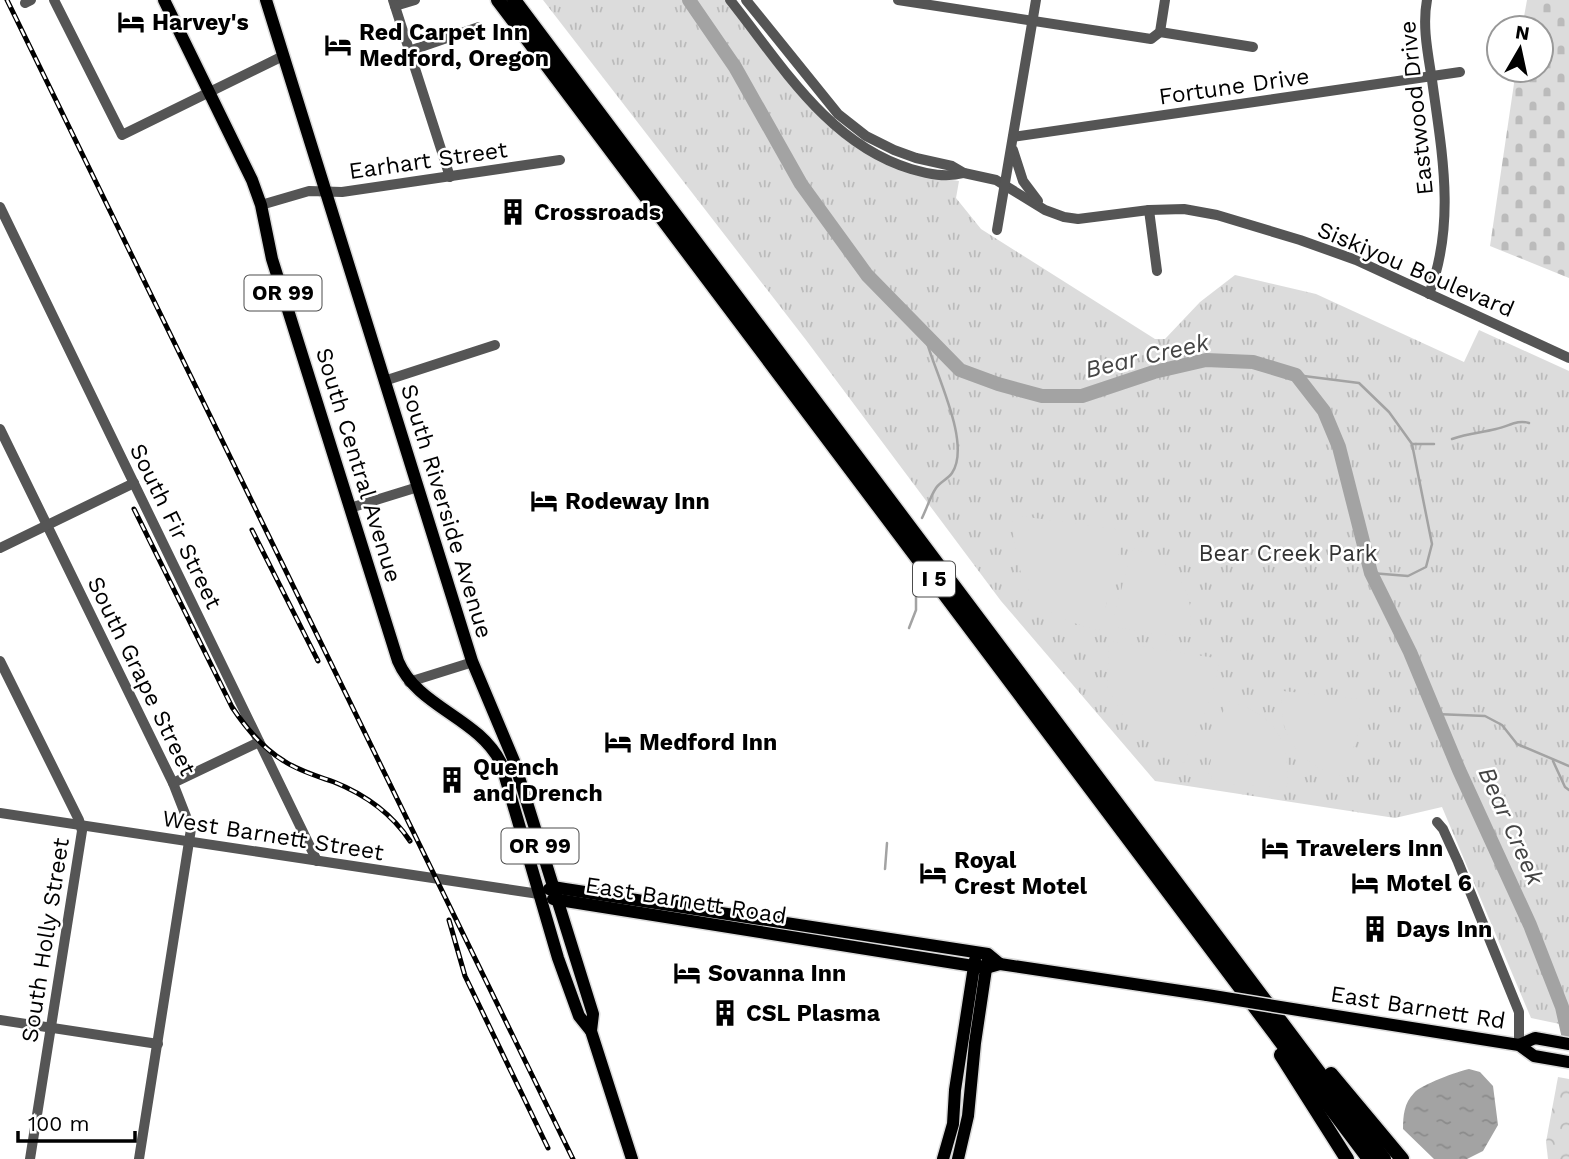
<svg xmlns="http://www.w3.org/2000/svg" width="1569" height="1159" viewBox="0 0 1569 1159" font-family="'Work Sans',sans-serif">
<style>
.forest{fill:url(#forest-crowns)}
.cemetery{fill:url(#cemetery-stones)}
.park{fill:url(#park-tufts)}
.pitch{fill:#dcdcdc}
.water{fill:url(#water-ripples)}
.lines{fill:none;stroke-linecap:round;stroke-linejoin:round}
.stream{stroke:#a3a3a3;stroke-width:2.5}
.river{stroke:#a3a3a3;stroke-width:14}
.major-casing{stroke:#dbdbdb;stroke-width:15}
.highway-casing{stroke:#dbdbdb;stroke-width:17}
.minor{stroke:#555;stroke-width:10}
.major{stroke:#000;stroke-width:12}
.highway{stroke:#000;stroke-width:14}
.rail-casing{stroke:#000;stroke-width:5}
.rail{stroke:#fff;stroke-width:2.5;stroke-dasharray:8;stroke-linecap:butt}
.major-bridge-casing{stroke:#dbdbdb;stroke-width:15;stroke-linecap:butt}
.major-bridge{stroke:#000;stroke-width:12}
.labels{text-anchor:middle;stroke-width:5;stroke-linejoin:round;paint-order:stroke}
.shield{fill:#fff;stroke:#4c4c4c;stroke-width:2}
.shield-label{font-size:21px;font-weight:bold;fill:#000}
.poi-label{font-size:23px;font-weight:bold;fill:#000;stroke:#fff;text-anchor:start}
.street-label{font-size:23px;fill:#000;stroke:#fff}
.park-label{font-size:23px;fill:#333;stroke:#fff}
.water-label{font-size:24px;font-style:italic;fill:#444;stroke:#fff}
</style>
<defs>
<pattern id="forest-crowns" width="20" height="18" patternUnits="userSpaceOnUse" patternTransform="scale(1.75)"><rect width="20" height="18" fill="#dcdcdc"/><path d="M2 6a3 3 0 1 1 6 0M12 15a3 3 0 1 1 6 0" fill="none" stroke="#bbb"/></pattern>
<pattern id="cemetery-stones" width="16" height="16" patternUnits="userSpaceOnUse" patternTransform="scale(1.75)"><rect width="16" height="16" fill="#dcdcdc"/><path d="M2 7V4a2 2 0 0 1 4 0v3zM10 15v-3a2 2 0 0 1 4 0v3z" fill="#bbb"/></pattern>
<pattern id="park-tufts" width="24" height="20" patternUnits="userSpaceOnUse" patternTransform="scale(1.75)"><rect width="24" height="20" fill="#dcdcdc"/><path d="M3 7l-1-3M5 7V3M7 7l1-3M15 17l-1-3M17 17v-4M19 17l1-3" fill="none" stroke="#bbb"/></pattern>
<pattern id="water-ripples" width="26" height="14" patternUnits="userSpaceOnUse" patternTransform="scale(1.75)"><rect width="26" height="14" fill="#a3a3a3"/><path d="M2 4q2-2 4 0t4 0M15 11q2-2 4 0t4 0" fill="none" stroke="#8b8b8b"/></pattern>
</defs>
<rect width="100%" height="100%" fill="#fff"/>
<path class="forest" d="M1558,1077L1569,1079V1159H1548L1546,1142Z"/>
<path class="cemetery" d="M1527,0H1569V278L1490,246L1516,70H1541V28H1522Z"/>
<path class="park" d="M543,0H726L841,135L931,177L959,181L956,198L981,229L1155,339H1165L1200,302L1235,275L1316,294L1464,362L1479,330L1569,371V1026L1531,1018L1442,807L1395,818L1155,781L1001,601L806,340Z"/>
<g class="pitch">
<path d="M1013,515L1122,530L1124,534L1100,630C1051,619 1026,606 1016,553C1014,540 1011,528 1013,515Z"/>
<path d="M1133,548C1178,563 1196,590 1190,637L1148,633L1116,627L1113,619Z"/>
<path d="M1109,641L1215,658L1219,663L1213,692L1184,763L1166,756L1127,723L1107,687Z"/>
<path d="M1283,691L1358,699L1362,703L1357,737L1344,776C1301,769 1275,734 1283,691Z"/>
<path d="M1226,700C1273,713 1291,738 1287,787L1215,783L1208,772Z"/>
</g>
<path class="water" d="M1469,1069L1480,1072L1493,1086L1498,1125L1483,1151L1467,1159H1434L1403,1129C1403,1116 1404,1103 1414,1093C1420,1085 1459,1071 1469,1069Z"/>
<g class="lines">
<g class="stream">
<path d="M1296,375L1359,383L1389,412L1412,444H1434"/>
<path d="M1452,439C1469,433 1480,433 1496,429C1508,427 1517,419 1529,423"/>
<path d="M922,518C927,508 930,497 936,488C940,482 948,479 952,473C973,442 931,366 924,332"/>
<path d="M1371,573L1408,576L1426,567L1432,544L1412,444"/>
<path d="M909,628L916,610V589"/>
<path d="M1436,714L1485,716L1502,725L1517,744L1569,766"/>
<path d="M1553,761L1565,787L1569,790"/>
<path d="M885,869L887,843"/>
</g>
<path class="river" d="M689,0L735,67L801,184L867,275L960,370L998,384L1042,396H1082L1154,372L1206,360L1253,362L1296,375L1324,411L1339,447L1371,573L1410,652L1459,770L1530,925L1562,1007L1569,1038"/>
<defs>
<g id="major">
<path d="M164,0L252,180L261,205L272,259L398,661C418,708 478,717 501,763L558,958L579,1016L591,1031L632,1159"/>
<path d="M266,0L472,661L514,761L593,1014L591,1031"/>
<path d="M549,889L553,887L565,889L988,954L1000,964"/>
<path d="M553,899L986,968L1000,964L1207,995"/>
<path d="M1311,1012L1519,1045L1534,1056L1569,1062"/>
<path d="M1519,1045L1535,1038L1569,1044"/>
<path d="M943,1159L953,1124L955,1090L975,960"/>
<path d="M958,1159L968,1116L975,1043L987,962"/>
</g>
<g id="highway">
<path d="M498,0L1369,1159"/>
<path d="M514,0L1384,1159"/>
<path d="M1281,1055L1347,1159"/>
<path d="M1331,1074L1402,1159"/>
</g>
</defs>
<use href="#major" class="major-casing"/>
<use href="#highway" class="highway-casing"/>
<g class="minor">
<path d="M54,0L122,135L283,56"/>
<path d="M393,0L450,177"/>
<path d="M730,0C781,64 828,144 911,169C929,174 945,178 964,173"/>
<path d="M746,0L838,114L866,136L894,150L916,158L952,166L964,173L996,180L1045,210L1064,217L1078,219L1149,210L1184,209L1217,215L1300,240L1356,260L1569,358"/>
<path d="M898,0L1151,39L1160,32L1165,0"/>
<path d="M1427,0C1422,26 1428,54 1432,80C1442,153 1456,223 1429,294"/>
<path d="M25,3L31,0"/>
<path d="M395,6L415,0"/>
<path d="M1160,32L1253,47"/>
<path d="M409,51L479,27"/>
<path d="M1013,137L1460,72"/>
<path d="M1013,150L1023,181L1038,201"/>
<path d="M261,205L309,191L342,192L560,160"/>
<path d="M0,207L317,861"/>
<path d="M1149,210L1157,271"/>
<path d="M997,230L1036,0"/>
<path d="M384,381L495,345"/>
<path d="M0,429L173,783L191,829L139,1159"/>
<path d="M350,508L418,487"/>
<path d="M0,548L134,483"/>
<path d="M0,661L79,820L82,831L30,1159"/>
<path d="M409,682L473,662"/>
<path d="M173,783L259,742"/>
<path d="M0,813L539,894"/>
<path d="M1437,822L1443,829L1458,862L1519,1012V1045"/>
<path d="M0,1020L158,1044"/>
</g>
<use href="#major" class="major"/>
<use href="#highway" class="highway"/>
<defs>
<g id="rail">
<path d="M7,0L573,1159"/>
<path d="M134,509L232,707C246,728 262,748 284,761C299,771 317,776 334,782C364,794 392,814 410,841"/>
<path d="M252,530L318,661"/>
<path d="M449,920L465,976L548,1148"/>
</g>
</defs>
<use href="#rail" class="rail-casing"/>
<use href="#rail" class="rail"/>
<defs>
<path id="major-bridge" d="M1207,995L1311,1012"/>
</defs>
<use href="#major-bridge" class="major-bridge-casing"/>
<use href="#major-bridge" class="major-bridge"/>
</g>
<defs>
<symbol id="hotel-bare" viewBox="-9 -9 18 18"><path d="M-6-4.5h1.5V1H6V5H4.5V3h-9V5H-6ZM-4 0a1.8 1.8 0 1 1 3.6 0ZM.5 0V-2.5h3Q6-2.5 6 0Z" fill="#000" stroke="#fff" stroke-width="2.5" paint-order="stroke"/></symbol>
<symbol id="building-bare" viewBox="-9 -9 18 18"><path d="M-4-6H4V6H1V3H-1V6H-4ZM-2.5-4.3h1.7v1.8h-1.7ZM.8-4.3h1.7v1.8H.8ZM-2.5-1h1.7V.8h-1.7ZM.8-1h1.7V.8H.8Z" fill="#000" stroke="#fff" stroke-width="2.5" paint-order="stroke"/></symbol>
</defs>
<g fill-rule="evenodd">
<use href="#hotel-bare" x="112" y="3" width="38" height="38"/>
<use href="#hotel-bare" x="319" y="26" width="38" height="38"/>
<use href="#building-bare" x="494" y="193" width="38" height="38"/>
<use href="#hotel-bare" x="525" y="482" width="38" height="38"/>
<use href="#hotel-bare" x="599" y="723" width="38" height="38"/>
<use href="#building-bare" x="433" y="761" width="38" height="38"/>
<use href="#hotel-bare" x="1256" y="829" width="38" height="38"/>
<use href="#hotel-bare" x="914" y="854" width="38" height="38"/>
<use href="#hotel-bare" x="1346" y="864" width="38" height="38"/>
<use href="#building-bare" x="1356" y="910" width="38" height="38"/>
<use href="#hotel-bare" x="668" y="954" width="38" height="38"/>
<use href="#building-bare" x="706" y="994" width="38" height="38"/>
</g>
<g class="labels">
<g class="shield">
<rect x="244.5" y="275.5" width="77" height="35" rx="5"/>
<rect x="913" y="561.5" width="42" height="35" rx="5"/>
<rect x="501.5" y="828.5" width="77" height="35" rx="5"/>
</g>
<g class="shield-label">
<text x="283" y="300">OR 99</text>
<text x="934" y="586">I 5</text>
<text x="540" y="853">OR 99</text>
</g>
<g class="poi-label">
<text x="152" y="30">Harvey's</text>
<text x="359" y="40">Red Carpet Inn<tspan x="359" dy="26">Medford, Oregon</tspan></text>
<text x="534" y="220">Crossroads</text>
<text x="565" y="509">Rodeway Inn</text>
<text x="639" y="750">Medford Inn</text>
<text x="473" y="775">Quench<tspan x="473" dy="26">and Drench</tspan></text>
<text x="1296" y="856">Travelers Inn</text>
<text x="954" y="868">Royal<tspan x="954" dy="26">Crest Motel</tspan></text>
<text x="1386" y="891">Motel 6</text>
<text x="1396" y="937">Days Inn</text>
<text x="708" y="981">Sovanna Inn</text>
<text x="746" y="1021">CSL Plasma</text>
</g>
<g class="street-label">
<text transform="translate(1234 86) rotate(-8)" y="8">Fortune Drive</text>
<text transform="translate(1416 108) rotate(-96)" y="8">Eastwood Drive</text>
<text transform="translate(428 160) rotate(-8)" y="8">Earhart Street</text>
<text transform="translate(1416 269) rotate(23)" y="8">Siskiyou Boulevard</text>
<text transform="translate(359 465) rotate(73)" y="8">South Central Avenue</text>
<text transform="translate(447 511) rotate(73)" y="8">South Riverside Avenue</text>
<text transform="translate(176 526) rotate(64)" y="8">South Fir Street</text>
<text transform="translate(142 676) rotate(64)" y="8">South Grape Street</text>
<text transform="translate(273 835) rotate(9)" y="8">West Barnett Street</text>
<text transform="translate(686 900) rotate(9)" y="8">East Barnett Road</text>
<text transform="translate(45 940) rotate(-81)" y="8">South Holly Street</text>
<text transform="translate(1418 1007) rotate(9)" y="8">East Barnett Rd</text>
</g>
<g class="park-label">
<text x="1288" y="561">Bear Creek Park</text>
</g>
<g class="water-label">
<text transform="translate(1147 356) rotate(-13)" y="8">Bear Creek</text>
<text transform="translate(1511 826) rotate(66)" y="8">Bear Creek</text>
</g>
</g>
<g transform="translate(1520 49) rotate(9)"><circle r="33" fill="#ffffff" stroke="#999999" stroke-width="2"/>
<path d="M0-5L12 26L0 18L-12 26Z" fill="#000000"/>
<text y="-10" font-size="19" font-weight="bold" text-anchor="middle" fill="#000000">N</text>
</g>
<path d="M18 1131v10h117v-10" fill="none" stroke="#000000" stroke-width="3.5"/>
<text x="28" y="1131" font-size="21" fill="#000000" stroke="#ffffff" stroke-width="5" paint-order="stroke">100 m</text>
</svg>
